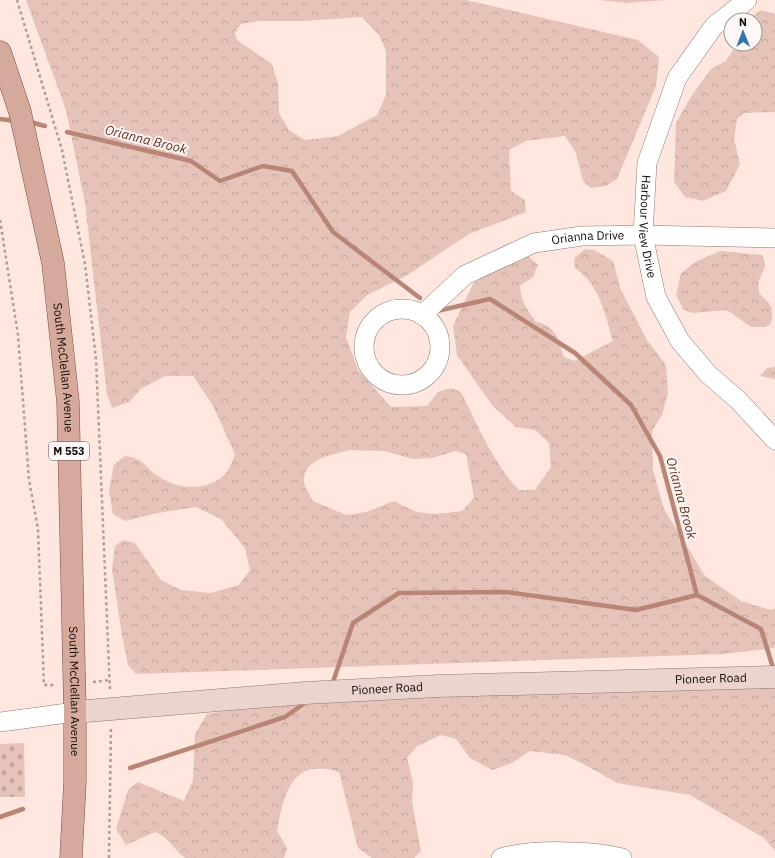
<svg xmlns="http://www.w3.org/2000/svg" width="775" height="858" viewBox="0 0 775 858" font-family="'IBM Plex Sans',sans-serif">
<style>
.forest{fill:url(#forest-crowns);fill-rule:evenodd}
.cemetery{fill:url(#cemetery-stones)}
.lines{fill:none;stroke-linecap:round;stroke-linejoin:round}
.stream{stroke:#b88577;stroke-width:4.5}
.street-casing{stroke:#8e7872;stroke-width:20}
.secondary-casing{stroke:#8e7872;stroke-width:23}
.primary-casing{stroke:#804c3f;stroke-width:23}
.path{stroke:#b19d98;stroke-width:2.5;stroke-dasharray:3 3;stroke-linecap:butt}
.street{stroke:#fff;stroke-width:19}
.secondary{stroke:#ebd4ce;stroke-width:22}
.primary{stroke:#d6a99d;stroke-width:22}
.labels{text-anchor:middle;stroke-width:4;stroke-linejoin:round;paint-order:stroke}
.shield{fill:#fdf8f7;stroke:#585150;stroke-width:1}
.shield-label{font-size:11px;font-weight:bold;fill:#120a08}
.street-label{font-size:12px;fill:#120a08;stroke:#fdf8f7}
.water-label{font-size:13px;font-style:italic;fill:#6a2a19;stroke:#fdf8f7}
</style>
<defs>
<pattern id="forest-crowns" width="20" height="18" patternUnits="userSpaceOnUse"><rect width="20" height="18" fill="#e5c3b9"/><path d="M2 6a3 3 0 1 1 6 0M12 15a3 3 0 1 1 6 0" fill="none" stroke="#c3a69e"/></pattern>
<pattern id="cemetery-stones" width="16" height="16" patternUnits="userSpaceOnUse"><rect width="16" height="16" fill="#e5c3b9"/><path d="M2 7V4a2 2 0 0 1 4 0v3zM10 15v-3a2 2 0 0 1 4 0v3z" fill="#c3a69e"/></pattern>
</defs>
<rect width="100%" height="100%" fill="#ffe6df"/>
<g class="forest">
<path d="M26,0H466L638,40L659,57L656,86L617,179L606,186L591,188L583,181L576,153L565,136L526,141L509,150L511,191L525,200L526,212L469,234L406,276L367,295L350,312L346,337L358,370L391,407L427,406L438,392L451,388L461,392C477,424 494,465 519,490H535L551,467L549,443L535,430L516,427L492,405L457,355L453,326L473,284L496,268L527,255L538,265L533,277L520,286C520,299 528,312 536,322C557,326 558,340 564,357L574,361L613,341C605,314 600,285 575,268L574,258L585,249L594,250L613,261L621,290L647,340L666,365L668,393L662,415L652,431L653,470L664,509L705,576L741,601L771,610L775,608V648L723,654L136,674L128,665L122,635L112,569L115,546L123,540L135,543L161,580L181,590L211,593L239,585L250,570L245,548L221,519L196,507L158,513L125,521L113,514L109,490L114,465L125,456C146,459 143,466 158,476C178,490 209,492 226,473C230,468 233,459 235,454L212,404L193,376H165L141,389L129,402L112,408L107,395L85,203L66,110ZM362,17L379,35L386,51V95L377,115L338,136L305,140L289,130L279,113L278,84L272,64L237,40L235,33L241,24L259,21H303ZM349,450L384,451L413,459L432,458L455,451L466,454L474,498L462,511C429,515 423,517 394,501L366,512L346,515L313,501C310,495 304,487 304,481C303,458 334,455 349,450Z"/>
<path d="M600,0H667L626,3Z"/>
<path d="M760,10L775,14V112L744,113L737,119L734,139L740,164L726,191L703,201L685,197L674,182L676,123L692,95L711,69L726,61L737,44H755V20H749Z"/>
<path d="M720,251L762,255C768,268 764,268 759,280C758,283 759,289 759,293C771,305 774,306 771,324L765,327H751L727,310L692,313L683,309L676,295L681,273L697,261Z"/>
<path d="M775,367V379L760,376L767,368Z"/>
<path d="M775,684V851L764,838L690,795L617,783L589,767L565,755L530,751L512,763L492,770L470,758L456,739L441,735L417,746L407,758L413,782L412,802L421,851L414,858H372L358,848L339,772C292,757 284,793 277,831L287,848L284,858H185C173,849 170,838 155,832L126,845L116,829L128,790L138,782L184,801L193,780L195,734L207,714L276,703Z"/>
</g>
<path class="cemetery" d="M24,743L25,797H0V744Z"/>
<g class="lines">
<g class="stream">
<path d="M0,119L16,121"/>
<path d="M30,122L45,126"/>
<path d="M67,132L191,161L220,181L263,166L292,171L333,232L420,298"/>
<path d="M437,311L490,299L575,353L631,405L660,456L697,595L761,629L774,671"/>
<path d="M332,685L353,623L399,593L506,592L636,610L697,595"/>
<path d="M130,768L285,717L302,705"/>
<path d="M0,817L23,809"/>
</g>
<defs>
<g id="street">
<path id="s1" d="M747,0L714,26L677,78L647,163L643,235L656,297L680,341L708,374L738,400L775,440"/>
<circle cx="402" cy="347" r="38"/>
<path id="s2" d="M422,315L465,275L534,243L582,236L643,235L775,238"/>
<path d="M0,722L75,712"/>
<path d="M501,858C531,849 592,850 622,858"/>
</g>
<g id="secondary">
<path id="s3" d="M75,712L305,693L438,686L775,677"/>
</g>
<g id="primary">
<path id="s4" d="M0,52L20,112L53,263L68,402L75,712V781L71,858"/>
</g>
</defs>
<use href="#street" class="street-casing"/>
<use href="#secondary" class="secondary-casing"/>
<use href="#primary" class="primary-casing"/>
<g class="path">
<path d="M17,0L62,150L85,264L96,359L110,691"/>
<path d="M0,220L18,335L29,480L38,529L44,685H56"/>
<path d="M93,682L110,680"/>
<path d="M109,858L111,726"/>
</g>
<use href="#street" class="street"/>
<use href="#secondary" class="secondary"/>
<use href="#primary" class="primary"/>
</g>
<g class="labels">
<rect class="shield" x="49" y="442" width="40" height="18" rx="3"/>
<g class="shield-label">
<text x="69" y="455">M 553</text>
</g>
<g class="street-label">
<text dy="4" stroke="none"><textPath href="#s1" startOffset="260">Harbour View Drive</textPath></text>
<text dy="4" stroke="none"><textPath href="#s2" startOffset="189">Orianna Drive</textPath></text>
<text dy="4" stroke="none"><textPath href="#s4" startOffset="323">South McClellan Avenue</textPath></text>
<text dy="4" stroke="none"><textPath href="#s3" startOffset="637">Pioneer Road</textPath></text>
<text dy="4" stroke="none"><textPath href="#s3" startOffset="313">Pioneer Road</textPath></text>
<text dy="4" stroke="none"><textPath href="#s4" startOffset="647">South McClellan Avenue</textPath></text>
</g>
<g class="water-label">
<text transform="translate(146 139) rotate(14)" y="5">Orianna Brook</text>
<text transform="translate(682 498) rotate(75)" y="5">Orianna Brook</text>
</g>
</g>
<g transform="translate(743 32) rotate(359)"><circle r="19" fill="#fdf8f7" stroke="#9f9997"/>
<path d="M0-3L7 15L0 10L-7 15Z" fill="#3377ac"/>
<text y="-6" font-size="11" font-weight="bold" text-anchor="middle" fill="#120a08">N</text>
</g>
</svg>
